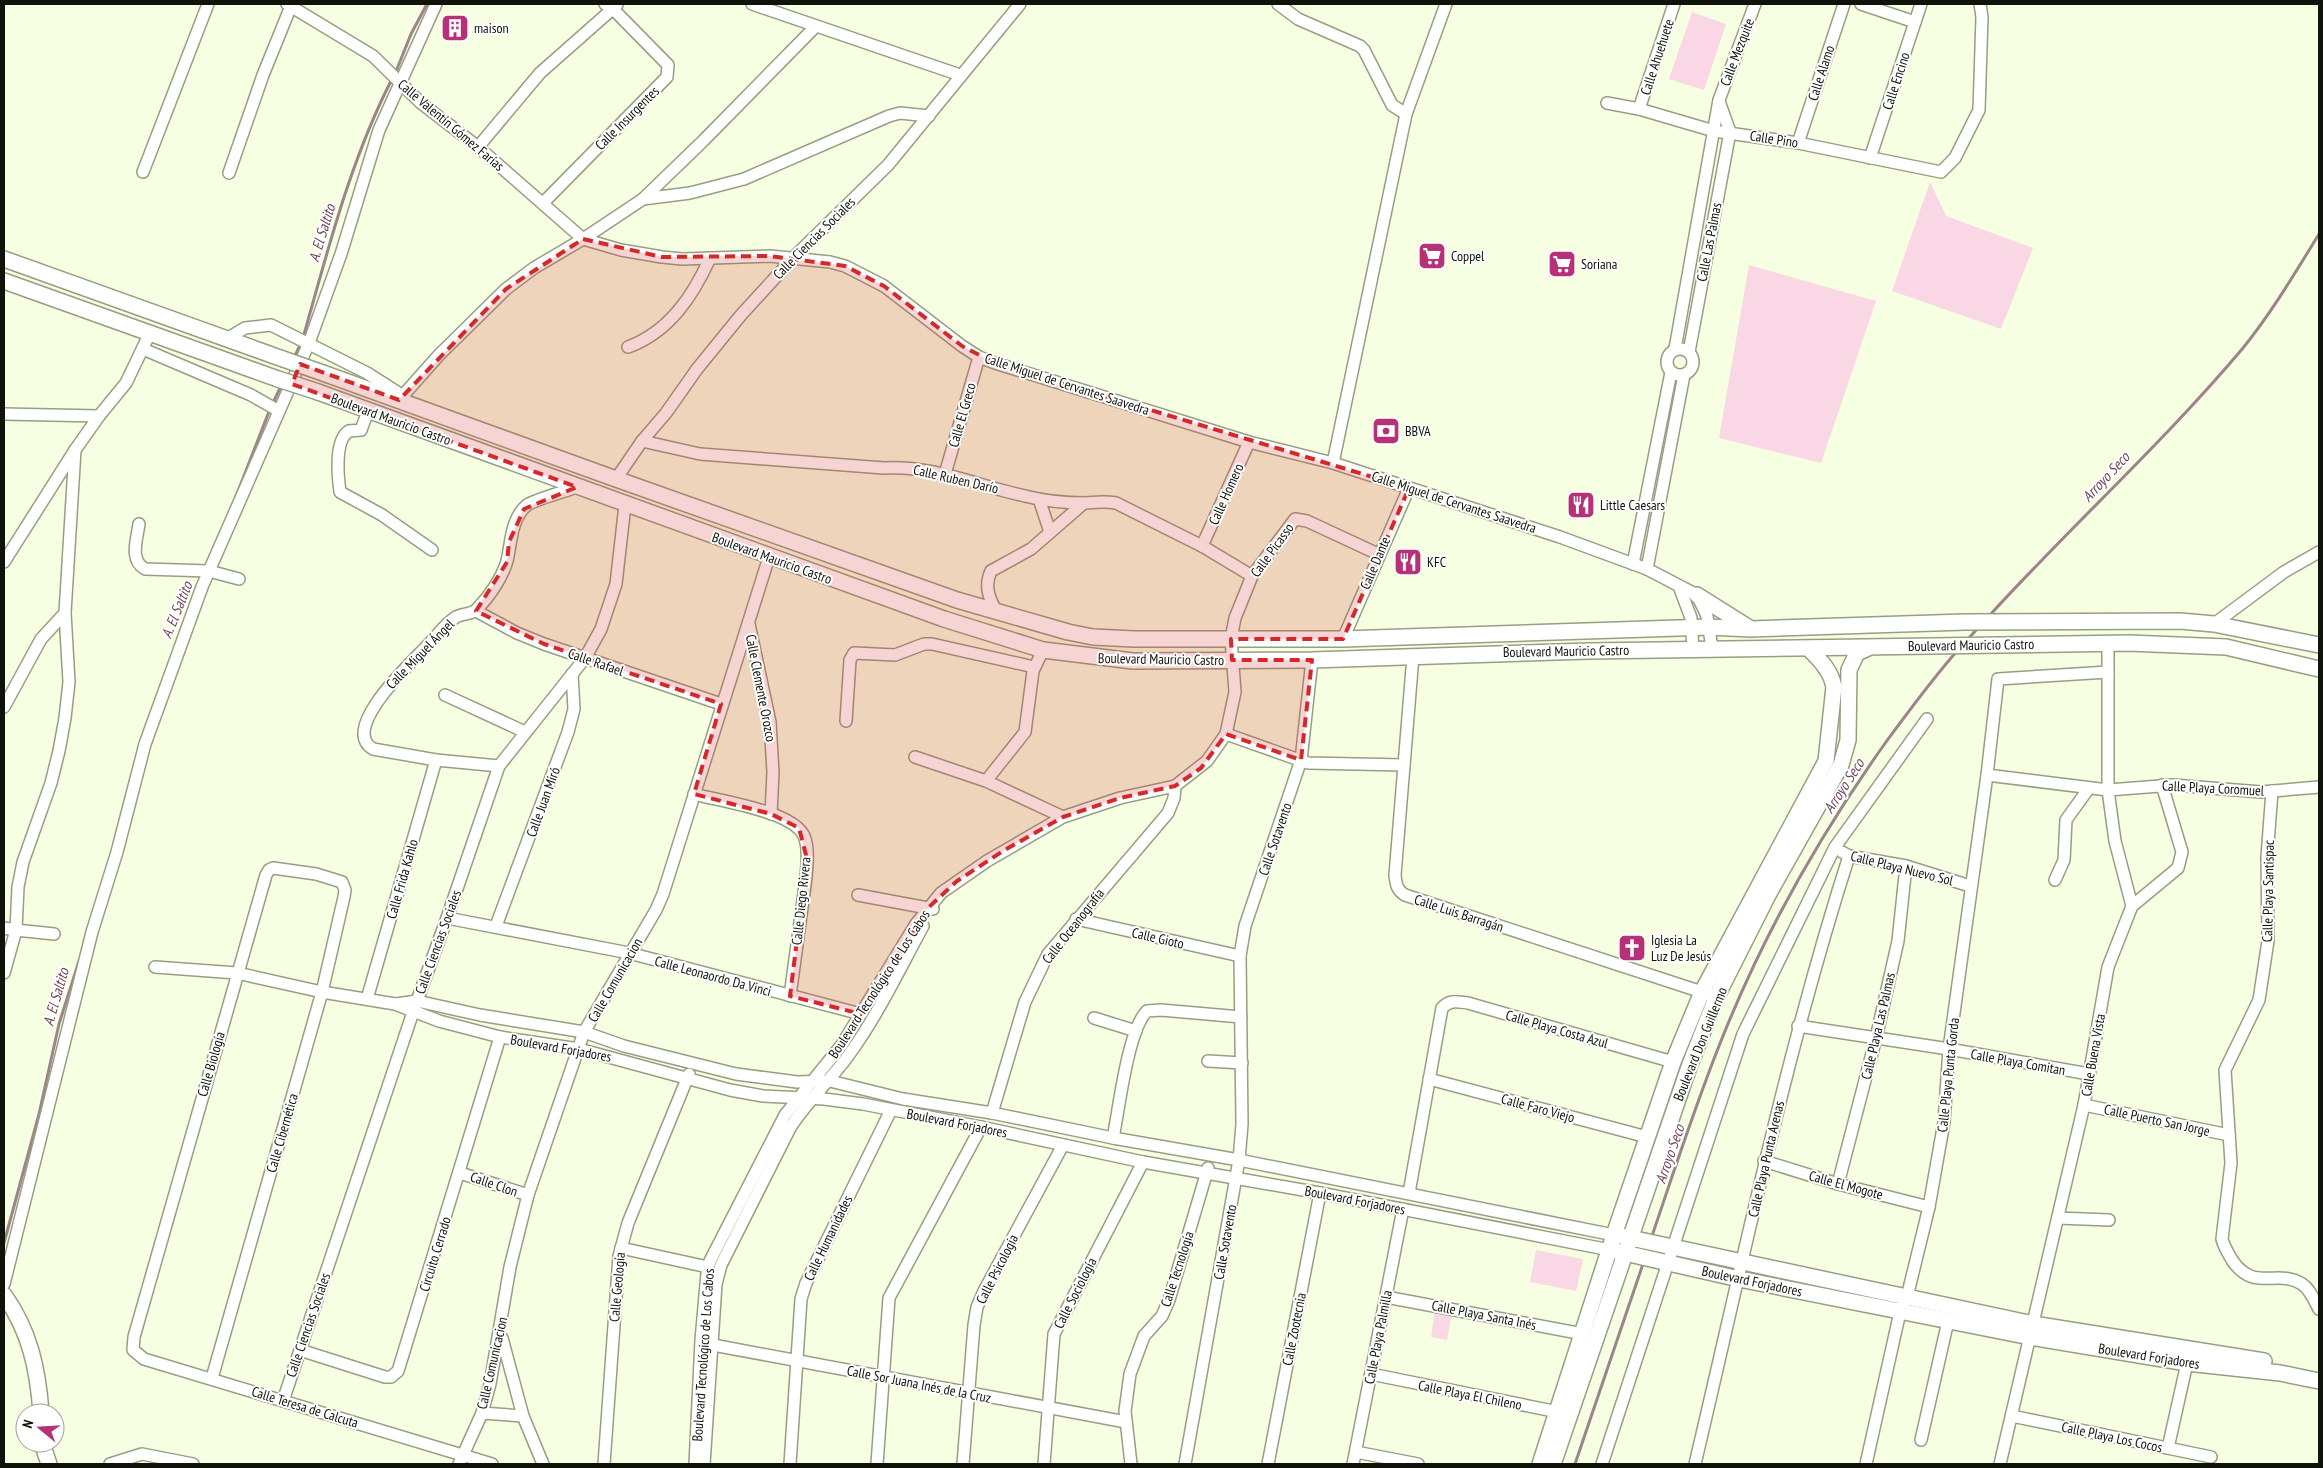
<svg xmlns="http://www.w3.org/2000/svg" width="2323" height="1468" viewBox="0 0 2323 1468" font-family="'PT Sans Narrow',sans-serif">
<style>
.green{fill:#f9d7e4}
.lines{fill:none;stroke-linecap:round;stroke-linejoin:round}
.stream{stroke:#9b848a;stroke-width:3}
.minor-casing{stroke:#969e83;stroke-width:14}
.major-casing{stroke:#969e83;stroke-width:18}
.minor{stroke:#fff;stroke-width:11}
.major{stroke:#fff;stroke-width:15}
.major-bridge-casing{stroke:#969e83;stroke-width:18;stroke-linecap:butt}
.major-bridge{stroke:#fff;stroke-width:15}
.marked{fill:#d62828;fill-opacity:0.2;stroke:#d62828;stroke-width:4;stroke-dasharray:10 6;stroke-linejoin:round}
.labels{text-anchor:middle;stroke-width:4;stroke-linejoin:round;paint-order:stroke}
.poi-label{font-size:14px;fill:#101309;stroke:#fff;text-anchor:start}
.street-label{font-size:14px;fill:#101309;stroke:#fff}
.water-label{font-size:15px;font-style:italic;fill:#734258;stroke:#fff}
</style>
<rect width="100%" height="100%" fill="#f6ffe2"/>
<g class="green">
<path d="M1692,12L1726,24L1704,90L1669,79Z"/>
<path d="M1930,182L1946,216L2033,248L2001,329L1892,291Z"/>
<path d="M1749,265L1876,301L1821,463L1719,438Z"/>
<path d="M1536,1250L1583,1259L1576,1291L1530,1282Z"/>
<path d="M1435,1310L1452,1313L1447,1340L1431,1337Z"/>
</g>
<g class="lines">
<g class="stream">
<path d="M395,74L411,34L427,4"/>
<path d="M303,338C328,250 350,161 392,79"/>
<path d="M294,358L301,343"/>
<path d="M273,403L282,384"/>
<path d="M235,499L270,409"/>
<path d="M1989,616C2072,525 2164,442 2243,348C2272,312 2295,273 2319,234"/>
<path d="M1967,640L1978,628"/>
<path d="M1651,1239C1673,1174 1694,1109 1719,1046C1761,939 1819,836 1886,742C1909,711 1932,679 1958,650"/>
<path d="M4,1243L39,1114L59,1024L79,961"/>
<path d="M1575,1464L1644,1261"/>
</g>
<defs>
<g id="minor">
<path d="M287,4L373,56L421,103L478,147L583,239L621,250L662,257L682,259L770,256L830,262L845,266L884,286L962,346L979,357L995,363L1249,442L1333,463L1560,537L1647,569L1697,595L1707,616L1712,648"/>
<path d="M752,4L960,75"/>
<path d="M1278,4L1298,19L1360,46L1364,50L1392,105L1406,114"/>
<path d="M1861,4L1915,22"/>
<path d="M1607,103L1639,109L1714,131L1798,143L1941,172L1955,158L1979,110L1982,17L1980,4"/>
<path d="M1639,109L1674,4"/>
<path d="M1798,143L1844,4"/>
<path d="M478,147L540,73L617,5"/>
<path d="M1870,158L1921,4"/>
<path d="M143,172L208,4"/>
<path d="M229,173L263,75L291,6"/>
<path d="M643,199L690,193L744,179L889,116L900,113L929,116"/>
<path d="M544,202L667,77L668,65L613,9L605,4"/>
<path d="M228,338L245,328L271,325L367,373L403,396"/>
<path d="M628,347C669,332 693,296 710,258"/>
<circle cx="1680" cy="362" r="13"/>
<path d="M143,349L251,395L279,411"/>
<path d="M1675,349L1719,100L1755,4"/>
<path d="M1689,352L1730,132L1719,101"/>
<path d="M399,400L439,355L506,289L534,268L583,239L643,199L703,141L816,26"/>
<path d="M368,411L361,430L349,431C334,440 338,477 340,492L382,515L432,550"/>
<path d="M4,414L99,416"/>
<path d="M642,441L700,454L884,468C933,465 978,486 1025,496C1044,501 1067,503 1086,503C1097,502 1105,501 1116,503L1202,546L1252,576"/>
<path d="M1333,463L1406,114L1446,4"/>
<path d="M945,474L979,357"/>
<path d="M616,479L642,441L666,413L697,369L741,315L794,257L888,165L1020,4"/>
<path d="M1039,499L1050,532"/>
<path d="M139,524C137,539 129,560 145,569L209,571L239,579"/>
<path d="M1202,546L1249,442"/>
<path d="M4,562L75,450L99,416L126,383L149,335"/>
<path d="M1633,564L1671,372"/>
<path d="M1647,569L1684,375"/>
<path d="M1679,586L1691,618L1693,649"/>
<path d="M476,611L517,633L544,644L721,704"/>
<path d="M997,612C989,599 984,586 991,571L1031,549L1084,503"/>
<path d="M749,624L770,722L773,772L771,814"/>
<path d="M2214,624L2284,572L2319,552"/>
<path d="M1343,639L1409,488"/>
<path d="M1413,656L1395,875C1396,885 1397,890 1405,895L1708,994"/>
<path d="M445,695L525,732"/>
<path d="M4,707L41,639L65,613"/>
<path d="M846,721L850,660L854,653L895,655L924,644H932L1034,667"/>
<path d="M1226,734L1308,763L1404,765"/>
<path d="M915,757L986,781L1063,817"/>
<path d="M499,766L436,760L373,749C339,729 411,663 427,646C436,637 445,624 456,617C462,613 472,615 477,609C489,597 502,578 507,561C511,544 511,518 527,505C534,500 566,491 577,487"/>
<path d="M1987,775L2108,790L2173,785L2261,792L2319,787"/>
<path d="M986,781L1025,732L1033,671L1043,650"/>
<path d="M2272,791L2267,857L2268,941L2259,1000L2225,1070L2231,1163L2222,1239C2224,1247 2228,1253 2232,1260C2254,1293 2277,1268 2302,1284C2310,1289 2314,1300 2319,1309"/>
<path d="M694,794C719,801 793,811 804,836C809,848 807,864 806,878L790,996"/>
<path d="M1842,852L1849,856L1906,866L1970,886"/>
<path d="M2055,880L2064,860L2066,820L2089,788"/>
<path d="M858,895L933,909"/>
<path d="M2132,906L2178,868L2182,852L2162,785"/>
<path d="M447,918L629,953L861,1014"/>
<path d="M1076,919L1240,956"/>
<path d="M496,926L568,732L574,709L572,674"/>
<path d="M4,928L16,930L4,973"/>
<path d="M54,934L16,930L18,887L23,862L51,783L59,751L65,718L69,682L65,613L75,450"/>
<path d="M155,967L237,973L322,992L395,1004L439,1021L500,1037L579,1049L730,1090L763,1096L824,1099L863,1104L981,1127L1143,1162L1320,1193L1610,1250"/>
<path d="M367,999L436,760"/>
<path d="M396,1004L417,1001L480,1015L584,1032L624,1046L736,1074L797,1082L830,1081L903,1099L992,1113L1113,1138L1239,1160L1614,1235"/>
<path d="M1094,1018L1136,1031"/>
<path d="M1798,1026L1949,1049L2089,1074"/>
<path d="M1208,1061L1242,1063"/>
<path d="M1429,1079L1647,1137"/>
<path d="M2084,1105L2229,1135"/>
<path d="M992,1113L1025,1002L1048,954L1168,813L1174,798L1175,786"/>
<path d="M1113,1138C1119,1109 1128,1029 1147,1011L1161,1010L1241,1017"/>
<path d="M1764,1161L1838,1184L1929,1207"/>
<path d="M460,1173L528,1195"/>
<path d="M1838,1184L1876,1038L1898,941L1906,866"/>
<path d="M1409,1193L1442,1008C1450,999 1458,1002 1468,1003L1673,1062"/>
<path d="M2058,1218L2109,1220"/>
<path d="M621,1248L708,1267"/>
<path d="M4,1284L92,932L117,852L145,744L202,587L309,343L341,254L379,130L436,4"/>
<path d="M1386,1297L1583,1334"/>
<path d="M502,1338L523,1416L543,1464"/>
<path d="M713,1345L1126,1422"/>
<path d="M300,1350L385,1377H391L398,1371L500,1037"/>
<path d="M1371,1374L1563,1413"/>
<path d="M212,1378L322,992L344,897L345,890L342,882L316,874L273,868L269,870L266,875L134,1337L133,1350L144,1359L492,1464"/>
<path d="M283,1401L413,1012L447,918L499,766L585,658L601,629L616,584L625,505"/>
<path d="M482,1413L523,1416"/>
<path d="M2012,1416L2211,1457"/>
<path d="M1921,1440L1948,1321"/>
<path d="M2168,1448L2187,1363"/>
<path d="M1356,1452L1418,1464"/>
<path d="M110,1464L142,1454L193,1464"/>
<path d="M459,1464L482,1413L490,1384L510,1267L528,1195L584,1032L656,910L663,894L769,557"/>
<path d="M604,1464L619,1256L628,1223L689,1074"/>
<path d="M695,1464L701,1340L707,1273L710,1261L785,1115L841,1046L916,924L941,893L987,861L1063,817L1120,798L1175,786L1207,761L1226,734L1235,692L1231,639L1235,618L1252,576L1295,519L1307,521L1378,554"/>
<path d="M704,1464L716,1284L721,1265L790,1128C806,1102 830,1081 848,1056C878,1015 899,970 923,926"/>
<path d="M790,1464L801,1299L806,1283L891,1110"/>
<path d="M877,1464L889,1298L981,1127"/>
<path d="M963,1464L974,1325L977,1307L984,1291L1063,1145"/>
<path d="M1044,1464L1054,1334L1143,1162"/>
<path d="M1131,1464L1125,1411L1130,1374L1144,1336L1162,1316L1169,1300L1208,1168"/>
<path d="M1185,1464L1239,1160L1242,1124L1240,956L1245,926L1301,760L1312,660"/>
<path d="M1268,1464L1320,1193"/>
<path d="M1353,1464L1403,1209"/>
<path d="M1602,1464L1743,1034L1835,847L1927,719"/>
<path d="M1695,1464C1743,1261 1785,1056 1849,856"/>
<path d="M1866,1464L1900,1312L1907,1297L1929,1207L1944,1122L1949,1049L1987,775L1998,679L2108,672"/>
<path d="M2000,1464L2084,1105L2108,967L2132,906L2115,841L2108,790V643"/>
</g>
<g id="major">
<path d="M4,259L283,359"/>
<path d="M4,281L278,379"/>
<path d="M323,373L616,479L957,600L1068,632L1093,637L1134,639H1343L1709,627L1751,629L1965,622L2180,621L2214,624L2319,645"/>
<path d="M318,392L944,619L1043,650L1133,661L1312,660L1589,651L2129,643L2226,647L2319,669"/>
<path d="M1697,595L1748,627"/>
<path d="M1621,1236L2033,1324L2264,1361"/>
<path d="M1616,1251L1739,1279L2030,1337L2187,1363L2280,1373L2319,1381"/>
<path d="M4,1295C30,1331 38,1370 41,1413"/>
<path d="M42,1443L49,1464"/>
<path d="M1540,1464L1614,1235L1673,1062L1702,992L1826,761L1834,687C1831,671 1821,661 1809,649"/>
<path d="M1553,1464L1689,1067L1716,998L1768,895L1841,765L1848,740L1849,670L1857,653L1868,648"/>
</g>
</defs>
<use href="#minor" class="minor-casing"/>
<use href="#major" class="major-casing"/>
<use href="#minor" class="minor"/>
<use href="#major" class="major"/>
<defs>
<g id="major-bridge">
<path d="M283,359L323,373"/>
<path d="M278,379L318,392"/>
</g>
</defs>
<use href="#major-bridge" class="major-bridge-casing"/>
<use href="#major-bridge" class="major-bridge"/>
</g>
<path class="marked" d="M583,239L662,257L770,256L845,266L884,286L962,346L995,363L1409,488L1343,639H1231L1232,660H1312L1301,760L1226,734L1201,768L1175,786L1120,798L1063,817L1003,851L957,881L928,908L861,1014L790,996L807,859L799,828L771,814L694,794L721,704L544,644L476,611L507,562L509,542L524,509L577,487L292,384L300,364L399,400L506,289Z"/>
<defs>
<symbol id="building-square" viewBox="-11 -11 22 22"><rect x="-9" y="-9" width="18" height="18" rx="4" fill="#b63177" stroke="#fff"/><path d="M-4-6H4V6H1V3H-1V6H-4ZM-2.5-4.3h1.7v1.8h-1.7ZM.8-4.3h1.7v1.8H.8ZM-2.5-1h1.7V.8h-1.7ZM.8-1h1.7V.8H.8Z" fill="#fff"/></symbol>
<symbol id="supermarket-square" viewBox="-11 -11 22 22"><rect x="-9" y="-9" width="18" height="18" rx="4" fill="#b63177" stroke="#fff"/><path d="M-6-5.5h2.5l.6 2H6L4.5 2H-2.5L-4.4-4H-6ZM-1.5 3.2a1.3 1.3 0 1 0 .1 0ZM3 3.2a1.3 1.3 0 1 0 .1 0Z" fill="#fff"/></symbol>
<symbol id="bank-square" viewBox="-11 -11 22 22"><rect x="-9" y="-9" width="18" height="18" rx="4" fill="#b63177" stroke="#fff"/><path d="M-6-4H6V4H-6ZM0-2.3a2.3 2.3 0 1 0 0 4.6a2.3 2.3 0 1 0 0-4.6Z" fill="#fff"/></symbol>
<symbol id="restaurant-square" viewBox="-11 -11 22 22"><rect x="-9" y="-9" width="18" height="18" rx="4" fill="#b63177" stroke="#fff"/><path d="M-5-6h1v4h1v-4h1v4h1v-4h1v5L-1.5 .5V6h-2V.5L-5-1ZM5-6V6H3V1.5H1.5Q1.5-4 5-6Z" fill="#fff"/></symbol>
<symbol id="church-square" viewBox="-11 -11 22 22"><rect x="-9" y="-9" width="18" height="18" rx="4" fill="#b63177" stroke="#fff"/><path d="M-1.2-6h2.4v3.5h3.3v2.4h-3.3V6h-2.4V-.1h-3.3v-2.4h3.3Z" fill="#fff"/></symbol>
</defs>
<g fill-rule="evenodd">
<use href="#building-square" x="439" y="12" width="32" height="32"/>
<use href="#supermarket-square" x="1416" y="240" width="32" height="32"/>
<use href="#supermarket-square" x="1546" y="248" width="32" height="32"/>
<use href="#bank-square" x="1370" y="415" width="32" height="32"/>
<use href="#restaurant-square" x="1565" y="489" width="32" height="32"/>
<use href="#restaurant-square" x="1392" y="546" width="32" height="32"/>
<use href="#church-square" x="1616" y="932" width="32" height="32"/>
</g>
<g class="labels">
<g class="poi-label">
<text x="474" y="33">maison</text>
<text x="1451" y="261">Coppel</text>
<text x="1581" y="269">Soriana</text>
<text x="1405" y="436">BBVA</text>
<text x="1600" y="510">Little Caesars</text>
<text x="1427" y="567">KFC</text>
<text x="1651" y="945">Iglesia La<tspan x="1651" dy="16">Luz De Jesús</tspan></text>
</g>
<g class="street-label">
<text transform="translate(1737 52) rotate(-69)" y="5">Calle Mezquite</text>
<text transform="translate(1657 57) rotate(-72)" y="5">Calle Ahuehuete</text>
<text transform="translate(1821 73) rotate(-72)" y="5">Calle Alamo</text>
<text transform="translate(1896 81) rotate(-72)" y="5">Calle Encino</text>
<text transform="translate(627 118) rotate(-45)" y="5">Calle Insurgentes</text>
<text transform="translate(451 125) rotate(40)" y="5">Calle Valentín Gómez Farías</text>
<text transform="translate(1774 139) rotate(9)" y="5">Calle Pino</text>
<text transform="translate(814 238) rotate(-45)" y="5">Calle Ciencias Sociales</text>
<text transform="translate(1709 242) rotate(-79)" y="5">Calle Las Palmas</text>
<text transform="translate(1067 384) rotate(18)" y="5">Calle Miguel de Cervantes Saavedra</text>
<text transform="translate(962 415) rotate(-74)" y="5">Calle El Greco</text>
<text transform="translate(391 419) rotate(20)" y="5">Boulevard Mauricio Castro</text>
<text transform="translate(956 479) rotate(13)" y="5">Calle Ruben Darío</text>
<text transform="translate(1226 494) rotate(-66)" y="5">Calle Homero</text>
<text transform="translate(1454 502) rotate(18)" y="5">Calle Miguel de Cervantes Saavedra</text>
<text transform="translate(1272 550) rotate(-54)" y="5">Calle Picasso</text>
<text transform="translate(772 558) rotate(20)" y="5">Boulevard Mauricio Castro</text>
<text transform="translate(1375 563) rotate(-67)" y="5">Calle Dante</text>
<text transform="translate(1971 645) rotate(-1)" y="5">Boulevard Mauricio Castro</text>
<text transform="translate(1566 651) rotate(-1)" y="5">Boulevard Mauricio Castro</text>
<text transform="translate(420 654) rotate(-46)" y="5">Calle Miguel Ángel</text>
<text transform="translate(1161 659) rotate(1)" y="5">Boulevard Mauricio Castro</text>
<text transform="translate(596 662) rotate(19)" y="5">Calle Rafael</text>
<text transform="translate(761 688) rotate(79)" y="5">Calle Clemente Orozco</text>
<text transform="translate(2213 788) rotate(3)" y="5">Calle Playa Coromuel</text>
<text transform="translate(543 802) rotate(-70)" y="5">Calle Juan Miró</text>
<text transform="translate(1275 839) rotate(-71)" y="5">Calle Sotavento</text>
<text transform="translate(1902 868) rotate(14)" y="5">Calle Playa Nuevo Sol</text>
<text transform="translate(402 879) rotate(-74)" y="5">Calle Frida Kahlo</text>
<text transform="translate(2268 891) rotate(-89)" y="5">Calle Playa Santispac</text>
<text transform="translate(801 901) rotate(-84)" y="5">Calle Diego Rivera</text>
<text transform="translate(1459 913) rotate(18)" y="5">Calle Luis Barragán</text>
<text transform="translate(1073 926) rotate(-52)" y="5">Calle Oceanografía</text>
<text transform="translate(1158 938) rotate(13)" y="5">Calle Gioto</text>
<text transform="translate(438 942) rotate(-70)" y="5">Calle Ciencias Sociales</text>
<text transform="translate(713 976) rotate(15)" y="5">Calle Leonaordo Da Vinci</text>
<text transform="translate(615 980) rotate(-60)" y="5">Calle Comunicacion</text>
<text transform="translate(879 984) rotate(-57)" y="5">Boulevard Tecnológico de Los Cabos</text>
<text transform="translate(1878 1026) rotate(-77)" y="5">Calle Playa Las Palmas</text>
<text transform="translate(1557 1029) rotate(16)" y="5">Calle Playa Costa Azul</text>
<text transform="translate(1700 1044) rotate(-68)" y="5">Boulevard Don Guillermo</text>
<text transform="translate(561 1048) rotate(10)" y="5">Boulevard Forjadores</text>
<text transform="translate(2093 1055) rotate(-80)" y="5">Calle Buena Vista</text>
<text transform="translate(2018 1062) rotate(10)" y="5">Calle Playa Comitan</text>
<text transform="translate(211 1064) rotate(-74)" y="5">Calle Biología</text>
<text transform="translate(1948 1075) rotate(-84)" y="5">Calle Playa Punta Gorda</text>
<text transform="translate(1538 1108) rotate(15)" y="5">Calle Faro Viejo</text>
<text transform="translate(2157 1120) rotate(12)" y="5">Calle Puerto San Jorge</text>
<text transform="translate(957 1123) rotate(11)" y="5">Boulevard Forjadores</text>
<text transform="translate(282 1133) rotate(-74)" y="5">Calle Cibernética</text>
<text transform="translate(1766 1159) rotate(-77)" y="5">Calle Playa Punta Arenas</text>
<text transform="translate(494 1184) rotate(19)" y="5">Calle Clon</text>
<text transform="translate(1846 1185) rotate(15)" y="5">Calle El Mogote</text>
<text transform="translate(1355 1200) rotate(11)" y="5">Boulevard Forjadores</text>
<text transform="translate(828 1238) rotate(-64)" y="5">Calle Humanidades</text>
<text transform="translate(1225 1242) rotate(-80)" y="5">Calle Sotavento</text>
<text transform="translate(435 1254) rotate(-73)" y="5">Circuito Cerrado</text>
<text transform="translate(997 1269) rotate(-63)" y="5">Calle Psicología</text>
<text transform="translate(1177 1269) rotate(-72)" y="5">Calle Tecnología</text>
<text transform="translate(1752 1281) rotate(12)" y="5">Boulevard Forjadores</text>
<text transform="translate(617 1287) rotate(-85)" y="5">Calle Geología</text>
<text transform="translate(1075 1293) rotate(-63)" y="5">Calle Sociología</text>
<text transform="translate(1484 1315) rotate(11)" y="5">Calle Playa Santa Inés</text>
<text transform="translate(308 1325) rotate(-71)" y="5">Calle Ciencias Sociales</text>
<text transform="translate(1294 1329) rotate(-79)" y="5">Calle Zootecnia</text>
<text transform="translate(1378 1337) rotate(-79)" y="5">Calle Playa Palmilla</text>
<text transform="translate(703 1355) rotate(-86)" y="5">Boulevard Tecnológico de Los Cabos</text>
<text transform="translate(2149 1356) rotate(9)" y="5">Boulevard Forjadores</text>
<text transform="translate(492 1363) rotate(-77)" y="5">Calle Comunicacion</text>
<text transform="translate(919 1384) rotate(11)" y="5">Calle Sor Juana Inés de la Cruz</text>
<text transform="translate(1470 1395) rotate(11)" y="5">Calle Playa El Chileno</text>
<text transform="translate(305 1407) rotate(17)" y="5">Calle Teresa de Calcuta</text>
<text transform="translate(2112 1437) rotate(12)" y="5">Calle Playa Los Cocos</text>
</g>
<g class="water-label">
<text transform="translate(322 233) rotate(-73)" y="5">A. El Saltito</text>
<text transform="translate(2106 477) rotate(-47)" y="5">Arroyo Seco</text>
<text transform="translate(177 610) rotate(-68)" y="5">A. El Saltito</text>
<text transform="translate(1844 786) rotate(-57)" y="5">Arroyo Seco</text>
<text transform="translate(56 997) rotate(-74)" y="5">A. El Saltito</text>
<text transform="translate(1670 1154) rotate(-71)" y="5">Arroyo Seco</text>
</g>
</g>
<rect width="2323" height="1468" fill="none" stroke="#101309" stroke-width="10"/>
<g transform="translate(40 1428) rotate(288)"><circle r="24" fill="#ffffff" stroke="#9fa19d"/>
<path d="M0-4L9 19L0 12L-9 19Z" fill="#b63177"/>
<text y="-8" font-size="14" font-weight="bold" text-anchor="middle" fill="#101309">N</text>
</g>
</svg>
